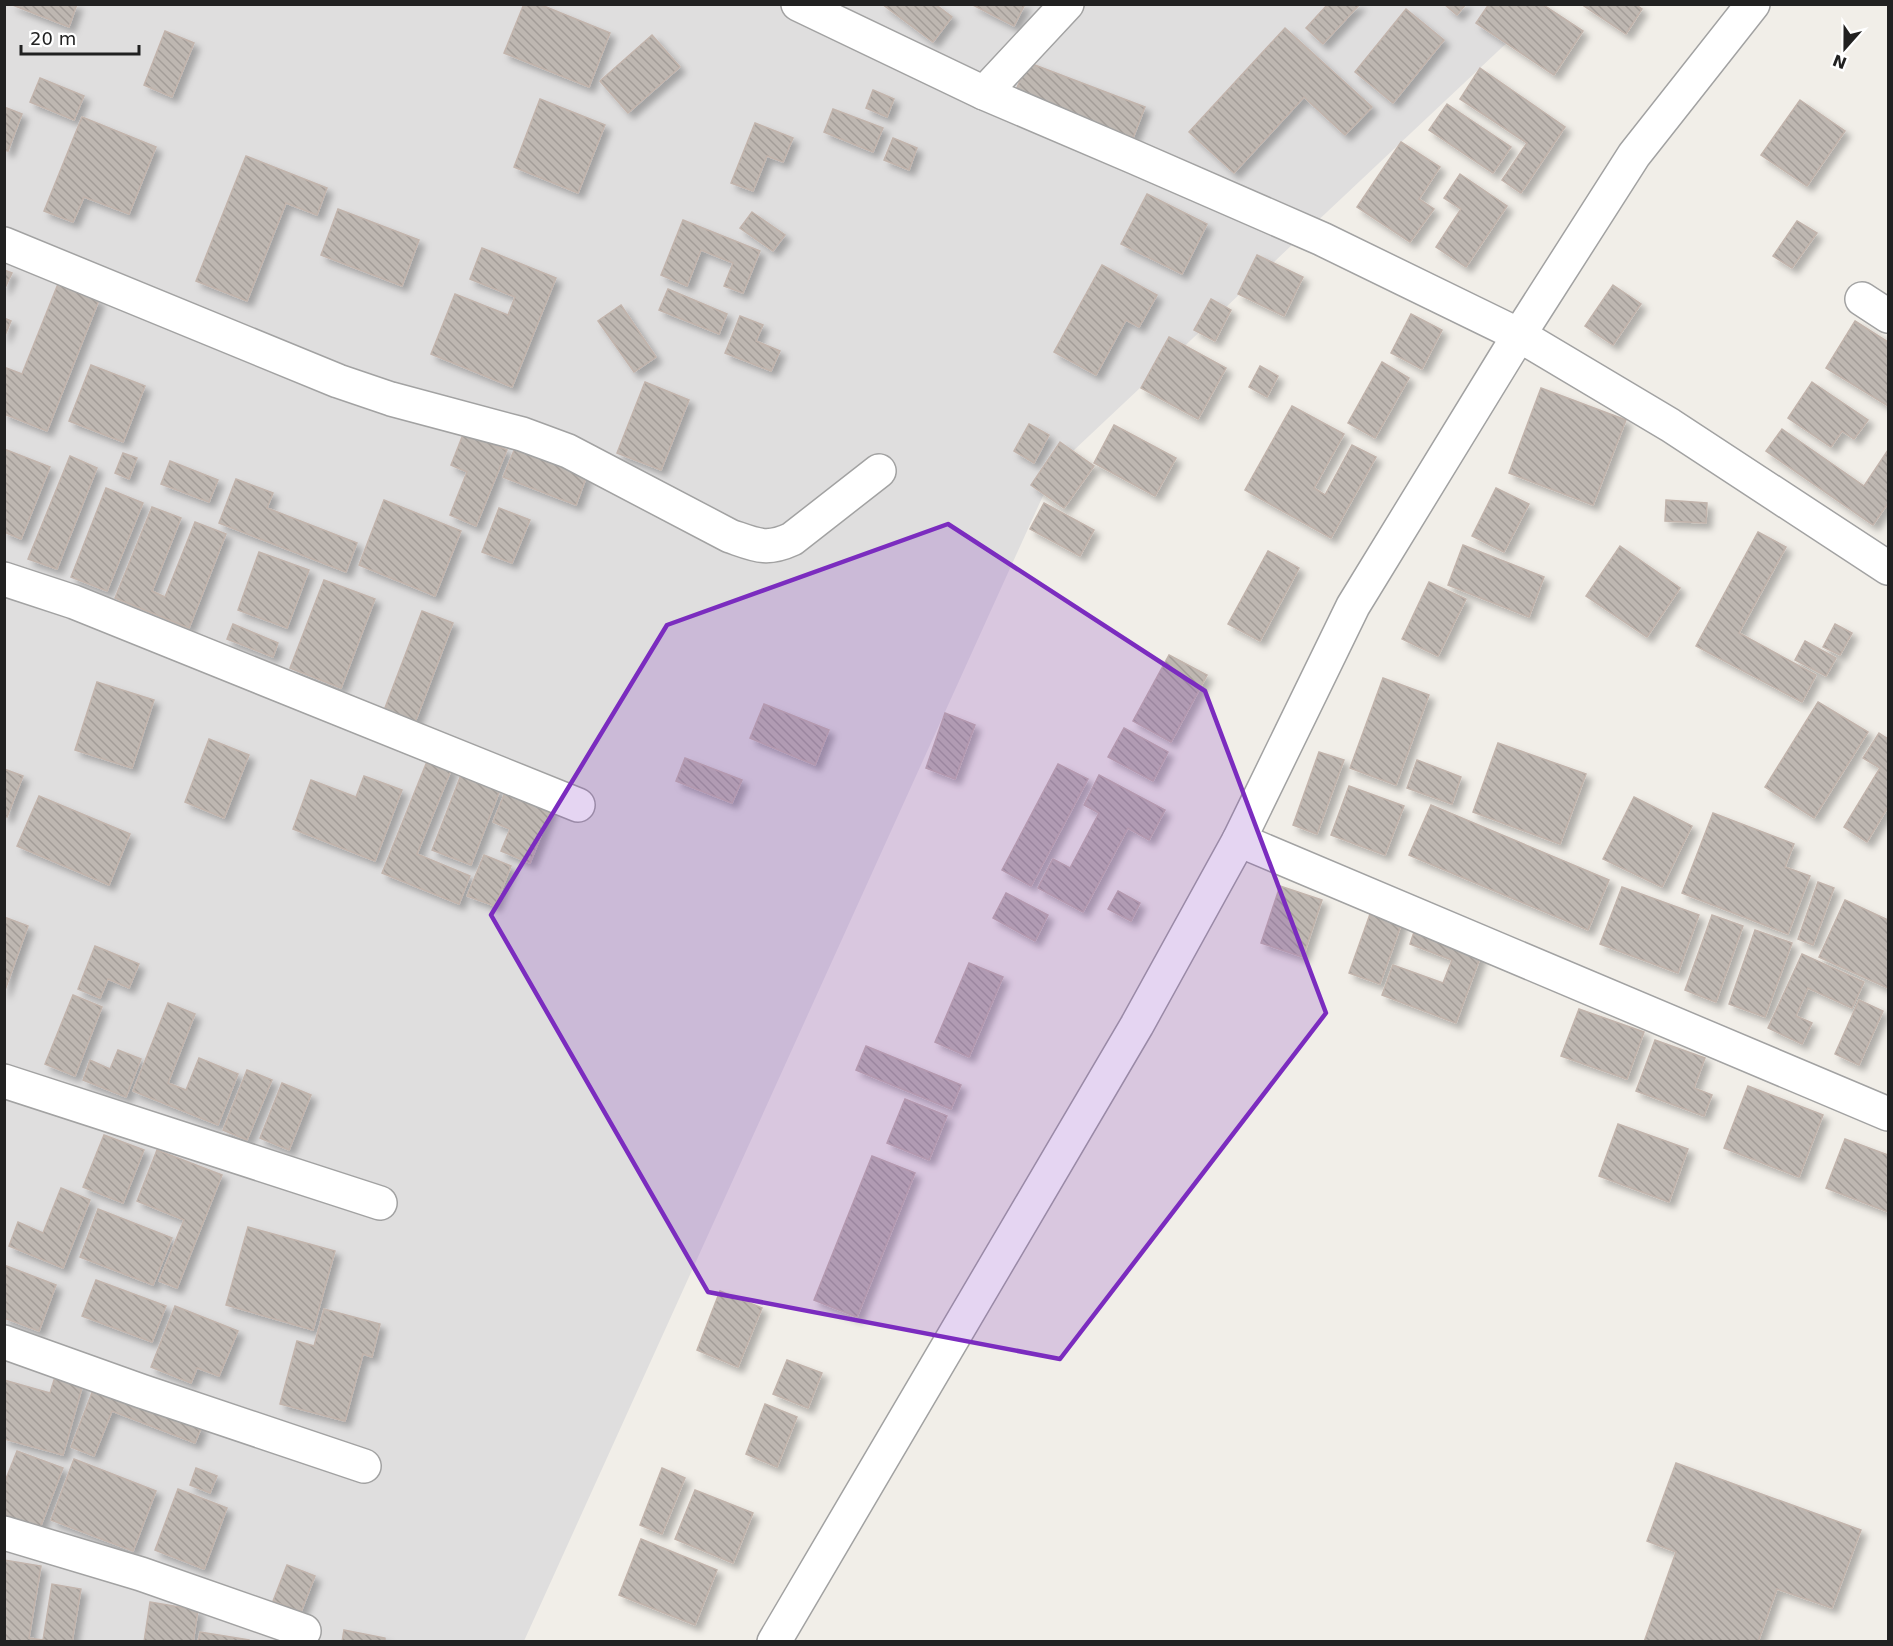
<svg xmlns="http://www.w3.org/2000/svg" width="1893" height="1646" viewBox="0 0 1893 1646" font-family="'DejaVu Sans',sans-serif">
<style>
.residential{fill:#dfdede}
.building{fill:url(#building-back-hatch);stroke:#c2b4ac;stroke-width:1.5;filter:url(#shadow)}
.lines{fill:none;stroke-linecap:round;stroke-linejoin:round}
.minor-casing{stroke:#a2a2a2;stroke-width:36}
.minor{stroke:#fff;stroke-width:33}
.marked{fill:#7b2cbf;fill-opacity:0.2;stroke:#7b2cbf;stroke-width:4.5;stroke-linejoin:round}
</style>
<defs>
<pattern id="building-back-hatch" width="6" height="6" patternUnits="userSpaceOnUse" patternTransform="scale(1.5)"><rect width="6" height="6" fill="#beb7b1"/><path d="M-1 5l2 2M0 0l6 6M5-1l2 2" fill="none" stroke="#a39d98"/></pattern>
<filter id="shadow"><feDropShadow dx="5.5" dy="5.5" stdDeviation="3" flood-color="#0004"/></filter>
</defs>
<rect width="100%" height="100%" fill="#f1eee8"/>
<path class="residential" d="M5,5H1547L1056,467L524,1641L5,1642Z"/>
<g class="building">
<path d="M10,4H77L69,27Z"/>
<path d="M524,4H539L610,33L589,87L504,53Z"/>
<path d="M882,4H935L952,17L933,42Z"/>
<path d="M971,4H1025L1014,26Z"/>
<path d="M1328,4H1360L1323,44L1306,28Z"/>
<path d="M1444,4H1466L1457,15Z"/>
<path d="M1489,4H1542L1583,31L1554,75L1476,23Z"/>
<path d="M1581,4H1635L1642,9L1626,34Z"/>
<path d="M1406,9L1444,40L1393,103L1355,72Z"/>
<path d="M1285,28L1372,107L1345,135L1304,97L1234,173L1189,132Z"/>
<path d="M165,31L194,43L172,97L144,85Z"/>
<path d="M652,35L680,67L628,113L600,81Z"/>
<path d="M1027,62L1145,107L1133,138L1015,93Z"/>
<path d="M1480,68L1565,127L1521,193L1502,180L1527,143L1460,99Z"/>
<path d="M40,78L84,96L74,120L30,102Z"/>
<path d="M873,90L894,99L887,117L866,108Z"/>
<path d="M540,99L605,125L578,193L514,167Z"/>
<path d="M1800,100L1845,131L1807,186L1761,155Z"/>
<path d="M1447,104L1511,147L1493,173L1429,130Z"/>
<path d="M4,107L22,114L8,151L4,150Z"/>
<path d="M833,109L883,128L873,152L824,132Z"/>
<path d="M82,117L156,147L129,214L84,197L73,222L44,211Z"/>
<path d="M755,123L793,138L783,162L767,156L753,191L731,183Z"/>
<path d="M893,138L917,148L909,170L884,160Z"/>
<path d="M1401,142L1440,167L1419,199L1434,209L1410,242L1357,207Z"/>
<path d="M246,156L327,188L317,215L286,203L247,301L196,281Z"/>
<path d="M1460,174L1507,206L1466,267L1436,247L1461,209L1444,198Z"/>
<path d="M1147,194L1207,224L1182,274L1121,244Z"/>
<path d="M338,209L419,240L402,286L321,255Z"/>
<path d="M752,212L785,235L773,251L740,228Z"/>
<path d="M683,220L760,251L743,293L724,286L733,263L701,250L687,286L661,275Z"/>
<path d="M1797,221L1817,233L1792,268L1773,256Z"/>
<path d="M482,248L556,278L512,387L431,354L455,294L508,315L515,297L470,279Z"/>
<path d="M1257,255L1303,277L1284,316L1238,294Z"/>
<path d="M1102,265L1157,295L1139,327L1126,320L1096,375L1054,352Z"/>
<path d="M4,270L12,273L4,290Z"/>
<path d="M58,284L99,300L47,431L4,414V367L22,374Z"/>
<path d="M1613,285L1641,304L1613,345L1585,326Z"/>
<path d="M668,289L727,314L719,334L659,310Z"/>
<path d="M1211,299L1231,310L1215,341L1194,330Z"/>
<path d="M621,305L656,357L634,372L598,321Z"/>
<path d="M1411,314L1442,330L1422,369L1391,353Z"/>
<path d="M740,316L763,325L756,341L780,351L771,371L725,353Z"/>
<path d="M4,318L11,321L4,338Z"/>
<path d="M1855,321L1888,342V406L1826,368Z"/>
<path d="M1169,337L1226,368L1198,419L1141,388Z"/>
<path d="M1382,362L1409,378L1375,438L1348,423Z"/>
<path d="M91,365L145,386L123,442L69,421Z"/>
<path d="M1260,366L1278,376L1267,397L1249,387Z"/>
<path d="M645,382L689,400L661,470L617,453Z"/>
<path d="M1812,382L1868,420L1854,439L1842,431L1831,447L1788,418Z"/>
<path d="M1541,388L1626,420L1593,505L1509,473Z"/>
<path d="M1292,406L1344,434L1314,488L1325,495L1352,445L1376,457L1331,538L1245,490Z"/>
<path d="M1029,424L1049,435L1034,463L1014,451Z"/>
<path d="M1114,425L1176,458L1155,496L1094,463Z"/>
<path d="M1782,429L1864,486L1888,450V503L1873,525L1766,451Z"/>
<path d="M464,432L507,450L476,526L450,515L467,472L451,465Z"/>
<path d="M1060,442L1094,466L1064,508L1031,485Z"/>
<path d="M515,448L587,475L576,505L503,477Z"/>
<path d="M4,449L50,467L21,539L4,532Z"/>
<path d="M123,453L137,458L129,479L115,473Z"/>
<path d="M70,456L97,468L57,569L28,559Z"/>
<path d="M170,461L218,480L209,502L161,484Z"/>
<path d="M236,479L273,493L267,508L357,543L346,572L219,523Z"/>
<path d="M106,488L143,503L107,591L71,577Z"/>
<path d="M1496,488L1529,504L1504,552L1472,536Z"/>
<path d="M384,500L461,531L435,596L359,565Z"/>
<path d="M1666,500L1707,503L1706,523L1665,521Z"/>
<path d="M1044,503L1094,530L1080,556L1030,529Z"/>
<path d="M152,507L181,518L152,591L165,597L195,522L226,534L189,628L115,598Z"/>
<path d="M499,508L530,520L512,563L482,552Z"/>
<path d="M1758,532L1786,547L1739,633L1816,675L1802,702L1696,646Z"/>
<path d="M1463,545L1544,577L1529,617L1448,585Z"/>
<path d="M1620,546L1680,588L1647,637L1586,596Z"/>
<path d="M1268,551L1299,568L1260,641L1228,624Z"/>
<path d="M259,552L309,570L287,628L238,610Z"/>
<path d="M324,580L375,599L341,688L290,668Z"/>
<path d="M1429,582L1466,599L1438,656L1402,639Z"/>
<path d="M422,611L453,623L414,725L383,713Z"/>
<path d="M233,624L278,643L273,657L227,639Z"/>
<path d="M1835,624L1852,633L1840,655L1823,647Z"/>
<path d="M1805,641L1836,658L1826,676L1795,660Z"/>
<path d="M1169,655L1207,675L1171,742L1133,721Z"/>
<path d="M1383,678L1429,695L1396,785L1350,768Z"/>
<path d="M97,682L154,700L132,768L75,750Z"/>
<path d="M1818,702L1868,732L1814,818L1765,787Z"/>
<path d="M764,704L829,730L815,765L750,738Z"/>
<path d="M945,713L975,725L955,779L926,768Z"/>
<path d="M1124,728L1168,752L1153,781L1108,757Z"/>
<path d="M1879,733L1888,739V807L1867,842L1844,827L1880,768L1863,758Z"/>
<path d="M209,739L249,755L224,818L185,802Z"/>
<path d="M1498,743L1586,774L1560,844L1473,812Z"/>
<path d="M1319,752L1344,760L1317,834L1293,825Z"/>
<path d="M685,758L742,780L732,803L676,781Z"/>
<path d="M428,759L452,768L417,854L470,876L459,904L382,873Z"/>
<path d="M1417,760L1461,777L1452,804L1407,788Z"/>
<path d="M1058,764L1088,779L1031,886L1002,870Z"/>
<path d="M4,769L23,776L7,817L4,816Z"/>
<path d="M461,775L500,790L471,865L432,850Z"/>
<path d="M1099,775L1165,810L1149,840L1128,828L1083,912L1038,888L1053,859L1070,868L1099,813L1084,805Z"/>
<path d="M364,776L402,790L375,861L293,829L311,780L356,797Z"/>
<path d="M1349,786L1404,806L1385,855L1331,835Z"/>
<path d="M506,790L552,808L530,863L501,851L510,829L493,822Z"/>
<path d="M39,796L130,834L109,885L17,846Z"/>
<path d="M1634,797L1692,826L1662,887L1603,859Z"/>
<path d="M1431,805L1609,880L1588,930L1409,855Z"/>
<path d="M1713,813L1794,844L1785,867L1810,876L1788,934L1682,893Z"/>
<path d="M484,855L511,866L495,906L467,896Z"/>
<path d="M1818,882L1834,888L1813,945L1798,939Z"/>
<path d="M1280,886L1322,900L1303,957L1261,943Z"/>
<path d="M1622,887L1699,915L1678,973L1600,944Z"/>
<path d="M1118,891L1140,903L1131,921L1108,909Z"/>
<path d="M1006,893L1048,915L1035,941L993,918Z"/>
<path d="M1845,900L1888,920V988L1819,957Z"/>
<path d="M1374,903L1405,914L1380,984L1349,973Z"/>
<path d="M1712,915L1743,926L1716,1002L1685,990Z"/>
<path d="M4,917L28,926L4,993Z"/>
<path d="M1416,926L1483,950L1456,1023L1382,995L1393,965L1443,983L1452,960L1410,944Z"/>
<path d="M1755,930L1792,943L1765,1017L1729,1004Z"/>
<path d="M95,946L139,964L129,988L108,979L100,998L78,989Z"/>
<path d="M1802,954L1864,982L1852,1008L1808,988L1796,1016L1812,1023L1802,1044L1768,1028Z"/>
<path d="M969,963L1003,977L969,1057L935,1042Z"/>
<path d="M73,995L102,1007L75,1076L45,1064Z"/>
<path d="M1859,1000L1883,1011L1859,1065L1835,1054Z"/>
<path d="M168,1003L195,1014L168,1083L186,1090L199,1058L238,1074L218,1125L133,1091Z"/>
<path d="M1579,1009L1644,1032L1627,1079L1561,1056Z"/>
<path d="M1655,1040L1705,1058L1694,1088L1712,1095L1704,1116L1636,1091Z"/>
<path d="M866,1046L961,1085L951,1109L856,1070Z"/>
<path d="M118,1050L141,1059L126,1097L83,1080L90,1060L110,1069Z"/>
<path d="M247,1070L272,1080L247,1140L223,1130Z"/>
<path d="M282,1083L311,1095L289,1150L260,1138Z"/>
<path d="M1748,1086L1823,1115L1799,1177L1724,1148Z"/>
<path d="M905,1099L947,1116L929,1160L887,1143Z"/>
<path d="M1618,1124L1688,1149L1669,1202L1599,1176Z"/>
<path d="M104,1135L144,1150L123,1203L83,1187Z"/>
<path d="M1845,1139L1888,1155V1212L1826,1188Z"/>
<path d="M157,1150L222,1175L177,1288L159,1281L184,1220L137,1201Z"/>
<path d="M872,1156L915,1173L857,1317L814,1300Z"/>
<path d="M61,1188L90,1200L63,1268L9,1246L18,1222L43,1233Z"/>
<path d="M98,1209L172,1238L153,1285L80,1257Z"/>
<path d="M248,1227L335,1251L313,1330L226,1305Z"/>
<path d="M4,1265L56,1285L39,1331L4,1318Z"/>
<path d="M96,1280L166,1306L152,1342L82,1316Z"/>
<path d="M720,1291L762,1308L738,1367L697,1350Z"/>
<path d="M175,1306L238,1331L219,1376L197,1368L191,1383L151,1367Z"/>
<path d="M324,1309L380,1324L372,1357L363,1354L345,1421L280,1404L297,1341L314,1346Z"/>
<path d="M787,1360L822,1373L808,1408L773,1394Z"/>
<path d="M55,1377L83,1384L63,1455L4,1439V1380L50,1393Z"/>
<path d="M95,1385L202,1426L195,1443L112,1411L94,1456L71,1447Z"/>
<path d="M765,1404L797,1417L777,1467L746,1454Z"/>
<path d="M17,1451L63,1468L40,1528L4,1515V1484Z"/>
<path d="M74,1459L156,1491L133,1551L51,1520Z"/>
<path d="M1676,1463L1861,1530L1832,1608L1777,1589L1758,1642H1644L1676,1552L1647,1541Z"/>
<path d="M196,1468L217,1476L210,1493L190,1485Z"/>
<path d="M662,1468L685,1478L662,1534L640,1525Z"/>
<path d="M178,1489L227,1508L204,1569L155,1550Z"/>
<path d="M695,1490L753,1513L733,1563L675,1539Z"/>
<path d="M641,1539L717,1570L695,1625L619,1595Z"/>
<path d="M4,1560L41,1566L29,1638L43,1640L52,1584L81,1589L72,1642H4Z"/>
<path d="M287,1565L315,1576L301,1612L273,1601Z"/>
<path d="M150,1602L198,1610L193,1642H144Z"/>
<path d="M344,1630L385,1638V1642H342Z"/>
<path d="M200,1632L249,1640V1642H198Z"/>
</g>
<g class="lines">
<defs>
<g id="minor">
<path d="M798,4L984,93L1134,157L1322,239L1519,335L1670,425L1888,568"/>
<path d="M984,93L1067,4"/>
<path d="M4,244L338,381L391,399L522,434L568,451L730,536C756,545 766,551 792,539L879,471"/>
<path d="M1862,299L1888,316"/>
<path d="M4,579L74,602L578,805"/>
<path d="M1239,840L1888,1114"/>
<path d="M4,1081L380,1203"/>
<path d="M4,1342L141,1391L364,1466"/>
<path d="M4,1533L141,1574L304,1631"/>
<path d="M774,1642L1137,1025L1239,840L1353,606L1519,335L1634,155L1753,4"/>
</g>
</defs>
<use href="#minor" class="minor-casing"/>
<use href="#minor" class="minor"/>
</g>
<path class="marked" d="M948,524L1205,691L1326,1013L1060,1359L708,1292L491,915L667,625Z"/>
<rect width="1893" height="1646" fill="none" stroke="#212121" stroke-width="12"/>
<g transform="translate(1845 48) rotate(201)" stroke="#ffffff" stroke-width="4.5" paint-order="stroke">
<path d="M0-4.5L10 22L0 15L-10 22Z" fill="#212121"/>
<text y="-9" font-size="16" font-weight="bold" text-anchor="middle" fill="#212121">N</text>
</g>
<path d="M21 45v9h118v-9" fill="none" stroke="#212121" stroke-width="3"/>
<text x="30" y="45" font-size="18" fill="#212121" stroke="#ffffff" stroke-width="4.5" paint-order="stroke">20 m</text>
</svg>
